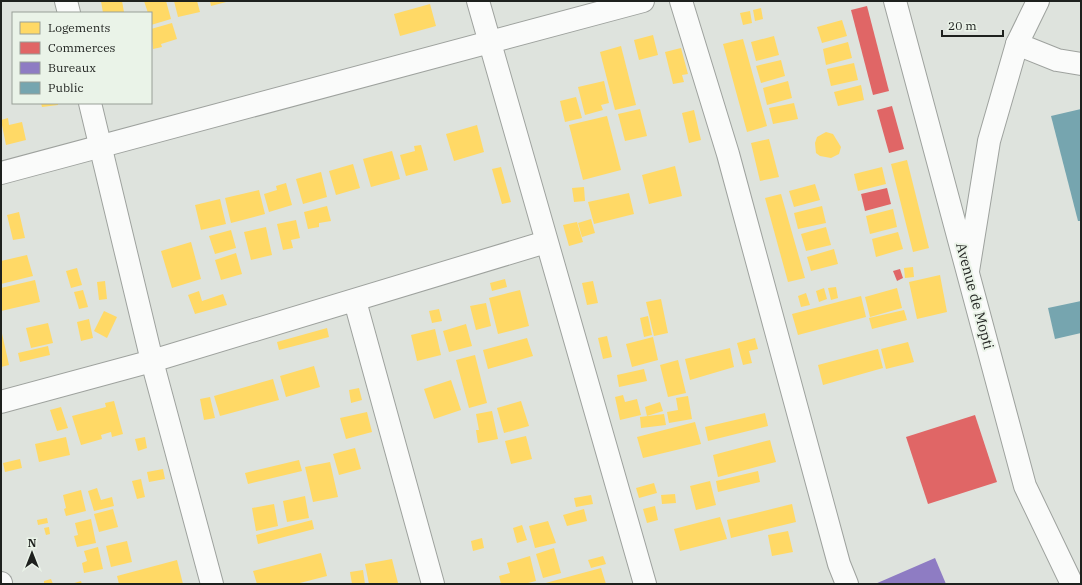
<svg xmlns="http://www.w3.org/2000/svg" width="1082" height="585" viewBox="0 0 1082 585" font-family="'IBM Plex Serif',serif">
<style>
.homes{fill:#ffd966}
.shops{fill:#e06666}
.offices{fill:#8e7cc3}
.public{fill:#76a5af}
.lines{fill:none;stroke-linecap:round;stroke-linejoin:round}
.street-casing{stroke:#9ea29e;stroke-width:24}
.secondary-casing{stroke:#9ea29e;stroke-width:24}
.street{stroke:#fafbfa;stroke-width:22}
.secondary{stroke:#fafbfa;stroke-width:22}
.labels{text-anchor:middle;stroke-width:4;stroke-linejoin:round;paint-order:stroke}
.street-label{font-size:14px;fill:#1e211e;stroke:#eaf3e8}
</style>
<rect width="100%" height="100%" fill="#dee3dd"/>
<g class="homes">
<path d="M101,1H122L124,12L103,13Z"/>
<path d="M144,1H166L171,19L151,25V13H148Z"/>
<path d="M174,1H197L200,12L178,17Z"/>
<path d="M210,1H230L211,6Z"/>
<path d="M430,4L436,26L400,36L394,14Z"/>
<path d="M761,8L763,19L755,21L753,10Z"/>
<path d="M750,11L752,23L743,25L740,13Z"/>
<path d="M842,20L847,36L822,43L817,27Z"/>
<path d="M172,23L177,39L161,44L162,47L153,49L151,29Z"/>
<path d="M653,35L658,55L639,60L634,40Z"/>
<path d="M774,36L779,55L756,61L751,42Z"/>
<path d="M743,39L767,126L747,132L723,44Z"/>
<path d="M848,42L852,58L826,65L823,49Z"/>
<path d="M621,46L636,105L615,110L600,52Z"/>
<path d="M681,48L688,74L682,75L684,82L673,84L665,52Z"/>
<path d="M781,60L785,76L761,83L756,66Z"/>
<path d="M854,63L858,80L831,86L827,69Z"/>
<path d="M604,81L609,103L601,105L603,110L585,115L578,87Z"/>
<path d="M788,81L792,98L767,105L763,88Z"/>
<path d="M861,85L864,100L838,106L834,92Z"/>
<path d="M576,97L582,118L565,122L560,101Z"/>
<path d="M41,103H58V105L42,107Z"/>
<path d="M794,103L798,119L773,124L769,108Z"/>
<path d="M640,109L647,136L625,141L618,114Z"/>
<path d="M694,110L701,140L689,143L682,113Z"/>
<path d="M607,116L621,170L583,180L569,125Z"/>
<path d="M8,118L9,125L22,122L26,140L6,145L1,120Z"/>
<path d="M477,125L484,152L454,161L446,134Z"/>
<path d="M826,132L833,134L841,147L839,154L831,158L820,156L816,153L815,143L817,137Z"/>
<path d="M769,139L779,177L760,181L751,143Z"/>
<path d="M421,145L428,170L406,176L400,155L415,151L414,146Z"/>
<path d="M392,151L400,179L371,187L363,159Z"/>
<path d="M907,160L929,248L913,252L891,164Z"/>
<path d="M353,164L360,188L336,195L329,171Z"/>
<path d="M675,166L682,196L649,204L642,175Z"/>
<path d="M501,167L511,202L502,204L492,169Z"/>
<path d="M882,167L886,184L858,191L854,174Z"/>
<path d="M321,172L327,197L303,204L296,179Z"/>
<path d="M286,183L292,205L269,212L264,194L277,190L276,186Z"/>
<path d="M815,184L820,200L794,207L789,191Z"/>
<path d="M584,187L585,201L574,202L572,188Z"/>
<path d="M259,190L265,214L231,223L225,198Z"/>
<path d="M629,193L634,214L594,224L588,202Z"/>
<path d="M781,194L805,278L788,282L765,198Z"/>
<path d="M220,199L226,224L201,230L195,205Z"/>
<path d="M327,206L331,221L319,223V227L308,229L304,212Z"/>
<path d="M822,206L826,223L798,229L794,213Z"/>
<path d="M893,209L897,227L870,234L866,216Z"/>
<path d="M19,212L25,238L13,240L7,215Z"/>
<path d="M591,219L595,233L582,237L578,223Z"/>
<path d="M296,220L300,238L291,240L293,248L283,250L277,224Z"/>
<path d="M577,222L583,242L569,246L563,225Z"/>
<path d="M266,227L272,255L251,260L244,232Z"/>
<path d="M826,227L831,245L806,251L801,234Z"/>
<path d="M231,230L236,248L215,254L209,236Z"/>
<path d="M898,232L903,249L876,257L872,239Z"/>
<path d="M191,242L201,279L172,288L161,251Z"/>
<path d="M834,249L838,264L811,271L807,257Z"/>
<path d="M236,253L242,274L221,280L215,260Z"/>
<path d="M27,255L33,276L1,284V261Z"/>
<path d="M913,267L914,277L905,278L904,268Z"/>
<path d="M77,268L82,285L71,288L66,271Z"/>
<path d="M940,275L947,312L917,319L909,282Z"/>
<path d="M505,279L507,287L492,291L490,283Z"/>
<path d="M35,280L40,302L1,311V288Z"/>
<path d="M105,281L107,299L99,300L97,282Z"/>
<path d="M593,281L598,303L587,305L582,283Z"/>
<path d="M836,287L838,298L831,300L828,288Z"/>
<path d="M824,288L827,299L819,302L816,291Z"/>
<path d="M897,288L902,308L870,317L865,297Z"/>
<path d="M83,290L88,307L79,309L74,292Z"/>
<path d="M520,290L529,326L498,334L489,298Z"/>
<path d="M199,291L202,301L223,294L227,305L195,314L188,295Z"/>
<path d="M806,293L810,305L801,307L798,296Z"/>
<path d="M861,296L866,317L798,335L792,314Z"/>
<path d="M661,299L668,333L654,336L646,302Z"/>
<path d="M486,303L491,326L476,330L470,306Z"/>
<path d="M439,309L442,321L432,323L429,311Z"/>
<path d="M904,310L907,320L872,329L869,318Z"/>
<path d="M104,311L117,317L107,338L94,331Z"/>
<path d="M648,316L652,335L644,337L640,318Z"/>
<path d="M89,319L93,338L81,341L77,322Z"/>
<path d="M48,323L53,343L31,348L26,328Z"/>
<path d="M466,324L472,346L449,352L443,331Z"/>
<path d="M327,328L329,337L279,350L277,342Z"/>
<path d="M1,329L9,365L1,367Z"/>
<path d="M435,329L441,355L417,361L411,335Z"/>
<path d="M607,336L612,357L603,359L598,338Z"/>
<path d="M653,337L658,360L632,367L626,344Z"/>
<path d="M527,338L533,356L488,369L483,350Z"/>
<path d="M755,338L758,349L749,351L752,363L743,365L737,343Z"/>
<path d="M908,342L914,362L886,369L881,349Z"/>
<path d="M48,346L50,355L20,362L18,353Z"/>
<path d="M730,348L734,367L690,380L685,359Z"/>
<path d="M878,349L883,368L823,385L818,365Z"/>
<path d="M475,355L487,403L469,408L456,360Z"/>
<path d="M678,360L686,393L668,397L660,365Z"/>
<path d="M314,366L320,387L286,397L280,376Z"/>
<path d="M644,369L647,381L619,387L617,375Z"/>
<path d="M273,379L279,400L220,416L214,396Z"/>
<path d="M451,380L461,410L434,419L424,389Z"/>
<path d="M359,388L362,400L351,403L349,390Z"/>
<path d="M623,395L625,402L637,399L641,415L620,420L615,397Z"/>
<path d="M688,396L692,419L669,423L667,412L678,410L676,398Z"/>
<path d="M210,397L215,418L204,420L200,399Z"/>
<path d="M114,401L123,434L112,437L111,432L101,435L102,439L81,445L72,416L106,407L105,403Z"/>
<path d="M521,401L529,426L504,433L497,408Z"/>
<path d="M660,402L663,411L647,416L645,407Z"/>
<path d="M61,407L68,428L57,431L50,410Z"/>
<path d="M492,411L498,439L478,443L476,430H479L476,414Z"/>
<path d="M367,412L372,432L346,439L340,418Z"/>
<path d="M765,413L768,426L708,441L705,427Z"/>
<path d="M664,414L666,425L641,428L640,417Z"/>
<path d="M695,422L701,444L643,458L637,437Z"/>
<path d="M526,436L532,459L511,464L505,441Z"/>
<path d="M66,437L70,455L39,462L35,444Z"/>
<path d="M145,437L147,448L138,451L135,439Z"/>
<path d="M770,440L776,462L718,477L713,455Z"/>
<path d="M355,448L361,469L339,475L333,454Z"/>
<path d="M20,459L22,468L5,472L3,463Z"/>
<path d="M299,460L302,471L248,484L245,473Z"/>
<path d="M330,462L338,497L313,502L305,467Z"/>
<path d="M163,469L165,479L149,482L147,472Z"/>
<path d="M758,471L760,482L718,492L716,481Z"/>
<path d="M141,479L145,497L137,499L132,481Z"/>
<path d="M710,481L716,505L696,510L690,486Z"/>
<path d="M654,483L657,493L639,498L636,488Z"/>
<path d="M97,488L101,500L112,497L114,506L94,511L88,491Z"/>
<path d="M81,490L86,511L66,516L64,509L66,508L63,495Z"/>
<path d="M675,494L676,503L662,504L661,495Z"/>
<path d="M591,495L593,504L576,507L574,498Z"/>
<path d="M305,496L309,518L287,522L283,501Z"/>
<path d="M274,504L278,526L256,531L252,508Z"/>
<path d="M792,504L796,522L731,538L727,520Z"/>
<path d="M655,506L658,520L647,523L643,509Z"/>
<path d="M113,509L118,527L99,532L94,514Z"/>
<path d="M584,509L587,521L567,526L563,515Z"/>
<path d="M720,517L727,539L680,551L674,529Z"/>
<path d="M47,518L48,523L38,525L37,520Z"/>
<path d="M91,519L96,543L77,547L74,536L78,535L75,523Z"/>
<path d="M312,520L314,529L258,544L256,535Z"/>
<path d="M548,521L556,543L535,548L529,526Z"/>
<path d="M522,525L527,540L517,543L513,528Z"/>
<path d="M49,527L50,534L46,535L44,528Z"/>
<path d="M788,531L793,552L772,556L768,535Z"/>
<path d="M482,538L484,548L473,551L471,541Z"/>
<path d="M127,541L132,562L111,567L106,546Z"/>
<path d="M98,547L103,569L84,573L82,563L87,561L84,551Z"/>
<path d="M554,548L561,573L543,578L536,554Z"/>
<path d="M321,553L327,576L296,584H257L253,571Z"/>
<path d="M530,556L536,581L524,584H501L499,576L510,573L507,563Z"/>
<path d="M603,556L606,564L591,568L588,560Z"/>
<path d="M392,559L398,583L369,584L365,564Z"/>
<path d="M177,560L183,584H119L117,576Z"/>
<path d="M601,568L606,584H542Z"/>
<path d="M363,570L365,584H352L350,572Z"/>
<path d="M51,579L53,584H44V581Z"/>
<path d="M81,581L82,584H71Z"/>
</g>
<g class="shops">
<path d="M867,6L889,91L873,95L851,10Z"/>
<path d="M892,106L904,149L889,153L877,110Z"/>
<path d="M887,188L891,204L865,211L861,194Z"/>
<path d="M900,269L903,278L897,281L893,271Z"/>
<path d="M975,415L997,482L928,504L906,437Z"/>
</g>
<path class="offices" d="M935,558L946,584H875Z"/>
<g class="public">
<path d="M1081,109V221H1078L1051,116Z"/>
<path d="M1081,301V333L1055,339L1048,308Z"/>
</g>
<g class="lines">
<defs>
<g id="street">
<path d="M66,1L69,13"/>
<path d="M478,1L645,584"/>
<path d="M681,1L728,154L839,564L847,584"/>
<path d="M1038,1L1017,44L1057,60L1081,64"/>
<path d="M90,103L152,361L212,584"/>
<path d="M1,173L643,1"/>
<path d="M968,271L989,141L1017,44"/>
<path d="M355,301L433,584"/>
<path d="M1,402L152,361L546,242"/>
<path d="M1,583V584"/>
</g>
<path id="secondary" d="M895,1L1025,486L1072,584"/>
</defs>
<use href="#street" class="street-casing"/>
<use href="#secondary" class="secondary-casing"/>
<use href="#street" class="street"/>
<use href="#secondary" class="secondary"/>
</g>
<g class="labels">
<g class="street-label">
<text transform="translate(975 296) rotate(75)" y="5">Avenue de Mopti</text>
</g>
</g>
<rect width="1082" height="585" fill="none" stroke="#1e211e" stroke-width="4"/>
<rect x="12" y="12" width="140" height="92" fill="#eaf3e8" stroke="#989f97"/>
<rect x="20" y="22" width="20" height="12" fill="#ffd966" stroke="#989f97"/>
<text x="48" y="32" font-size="12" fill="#1e211e">Logements</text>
<rect x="20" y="42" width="20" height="12" fill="#e06666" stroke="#989f97"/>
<text x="48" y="52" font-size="12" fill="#1e211e">Commerces</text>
<rect x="20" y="62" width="20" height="12" fill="#8e7cc3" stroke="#989f97"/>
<text x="48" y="72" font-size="12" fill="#1e211e">Bureaux</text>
<rect x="20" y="82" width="20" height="12" fill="#76a5af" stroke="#989f97"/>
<text x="48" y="92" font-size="12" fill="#1e211e">Public</text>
<g transform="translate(32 553)" stroke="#eaf3e8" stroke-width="3" paint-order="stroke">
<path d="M0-3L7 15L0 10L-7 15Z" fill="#1e211e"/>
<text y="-6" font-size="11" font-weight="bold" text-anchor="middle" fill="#1e211e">N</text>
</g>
<path d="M942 30v6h61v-6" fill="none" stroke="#1e211e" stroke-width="2"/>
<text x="948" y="30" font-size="12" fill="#1e211e" stroke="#eaf3e8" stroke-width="3" paint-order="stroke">20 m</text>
</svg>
